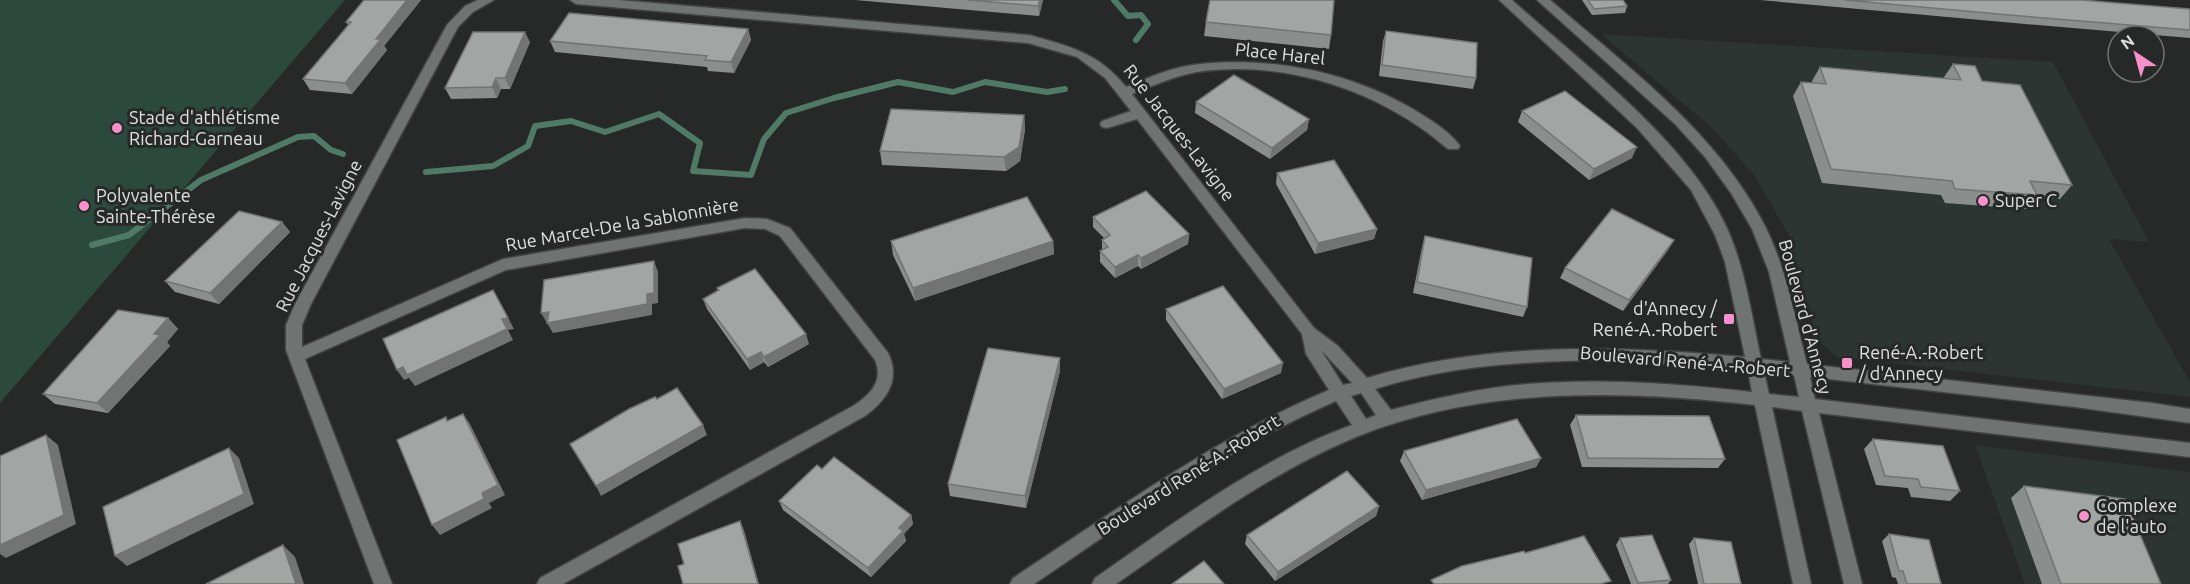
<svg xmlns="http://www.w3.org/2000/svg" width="2190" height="584" viewBox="0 0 2190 584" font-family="Ubuntu,sans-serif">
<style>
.built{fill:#2c3531}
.green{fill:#2b4a3d}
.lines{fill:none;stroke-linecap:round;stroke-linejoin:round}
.stream{stroke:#4f7a67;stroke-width:6}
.minor-casing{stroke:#414443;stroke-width:3}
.minor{fill:#6f7371;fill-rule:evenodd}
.wall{fill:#8a8e8c}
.shaded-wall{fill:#717472}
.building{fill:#a1a5a3;stroke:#717472;stroke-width:1.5}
.poi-dot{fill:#f890cc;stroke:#262928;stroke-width:2}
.labels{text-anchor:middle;stroke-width:6;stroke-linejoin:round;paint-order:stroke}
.street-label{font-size:18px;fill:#dfe1e0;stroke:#262928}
.poi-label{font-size:18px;fill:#dfe1e0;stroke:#262928;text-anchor:start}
</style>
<rect width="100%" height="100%" fill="#262928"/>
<g class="built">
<path d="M1601,34L2053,62L2149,242L2109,239L2190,382V397L1837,357L1817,340L1788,234L1755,176L1712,128Z"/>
<path d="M1975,445L2190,472V584H2025Z"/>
</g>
<path class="green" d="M0,0H345L0,403Z"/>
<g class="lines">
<g class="stream">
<path d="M1114,0L1128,16L1141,15L1148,24L1136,40"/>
<path d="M426,172L493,166L528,146L535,126L571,121L605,132L659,114L700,143L693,171L751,175L764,139L786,113L834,98L898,82L953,92L985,82L1047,92L1065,89"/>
<path d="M92,245L129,235L201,180L298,137L314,136L331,150L343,154"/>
</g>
<defs>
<g id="minor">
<path d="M478,0H494L473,12L458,27L311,304L302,325V347L503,259L745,218L767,219L790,228L888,353C901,379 887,400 865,416L563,584H537L540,578L853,406C870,395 884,381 875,360L780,236L765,229L745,228L506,270L305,359L392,584H374L286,350V325L295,304L447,25L465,6Z"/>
<path d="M570,0H619L1029,35C1069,46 1099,53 1126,87C1150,77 1175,66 1200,64C1276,56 1357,74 1421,114C1434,122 1451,133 1460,146L1458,149H1448C1381,91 1287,59 1197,72C1174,76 1153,86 1132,94L1314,328L1338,346L1367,378C1491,341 1618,346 1745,357L1725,262L1715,235L1691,190L1637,128L1499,0H1512C1584,65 1693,145 1730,235C1746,274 1752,318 1761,359L1790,362L1769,272L1752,229L1731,193L1705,157L1675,124L1537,0H1550C1629,68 1718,133 1766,228C1787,271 1795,318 1807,364L2152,403L2190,409V423L2075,407L1810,377L1815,399L2190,443V457L1819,413L1862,584H1844L1802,411L1772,407L1811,584H1793L1755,405C1622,390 1482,386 1356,437C1269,473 1192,531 1116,584H1092L1095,578C1176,522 1258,459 1352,425L1336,401C1227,448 1132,518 1034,584H1010L1013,578C1116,510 1215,438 1329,390L1306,354L1302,334L1137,119L1107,128L1102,127L1100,124L1102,121L1131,111L1105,78L1077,57L1028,43L576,4ZM1321,350L1352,383L1343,385ZM1608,360L1748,370L1752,392C1671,383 1588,377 1507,386C1467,391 1429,400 1391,410L1375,389C1451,365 1529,361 1608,360ZM1764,372L1794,375L1799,397L1769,394ZM1361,393L1376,415L1366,419L1351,396Z"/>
</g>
</defs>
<use href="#minor" class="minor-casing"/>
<use href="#minor" class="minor"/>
</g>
<g class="wall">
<path d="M364,0H421L384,46L387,50L352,94L310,90L303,79L348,25L346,22Z"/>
<path d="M855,0H1043L1039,16Z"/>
<path d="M1582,0H1623L1627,6L1625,13L1592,15Z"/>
<path d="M1760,0H2081L2190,9V38L2003,22Z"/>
<path d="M1206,22L1331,35L1329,49L1204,36Z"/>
<path d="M748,29L751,40L734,73L708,71L707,67L555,52L550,41Z"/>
<path d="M1386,31L1476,78L1473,89L1379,76L1383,41Z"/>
<path d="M530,42L510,89H501L497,98L451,99L445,88Z"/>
<path d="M1953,64L1982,81L2072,185L2060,199L2036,197L2026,209L1945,203L1941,195L1822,183L1793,96L1801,82L1813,83L1812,81L1820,67L1944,78V77Z"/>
<path d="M1196,102L1309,119L1307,130L1270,159L1195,113Z"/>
<path d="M1522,111L1632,158L1589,180L1518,122Z"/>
<path d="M1024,115L1025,129L1020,161L1006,171L882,165L880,151Z"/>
<path d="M1277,173L1377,229L1374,239L1315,254L1276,184Z"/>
<path d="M1093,217L1189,234L1188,244L1141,269L1138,266L1115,278L1100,262V251L1102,250V240L1104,238L1093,227Z"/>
<path d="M282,222L290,232L219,304L175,292L165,281Z"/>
<path d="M1425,236L1527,307L1523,317L1413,293L1422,247Z"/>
<path d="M1674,240L1668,250L1623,311L1560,278L1565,268Z"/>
<path d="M891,241H1053L1054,254L915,301L893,255Z"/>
<path d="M717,288L809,344L768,367L764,362L750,370L707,309L703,299L718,291Z"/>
<path d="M1166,309L1281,373L1222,399L1166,320Z"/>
<path d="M168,318L178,329L167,342L170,346L108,413L55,404L43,394Z"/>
<path d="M1060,371L1026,508L950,496L948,484Z"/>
<path d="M1576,415L1725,459L1718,468L1582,467L1570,425Z"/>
<path d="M1873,439L1960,491L1950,501L1911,497L1908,488L1876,485L1864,449Z"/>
<path d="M1404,451L1541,458L1536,467L1422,500L1400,461Z"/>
<path d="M822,469L911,515L913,524L904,534L906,541L871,577L783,510L779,501Z"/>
<path d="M2024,486L2161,584H2042L2011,498Z"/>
<path d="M1379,506L1376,516L1275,581L1245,544L1247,535Z"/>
<path d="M1889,534L1941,584H1898L1896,578L1892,577L1882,541Z"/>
<path d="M1620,538L1671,580L1668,584H1631L1616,545Z"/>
<path d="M1694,538L1741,584H1698L1689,544Z"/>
</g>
<g class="shaded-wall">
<path d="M407,0H421L384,46L387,50L352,94L345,83L376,39Z"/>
<path d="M1040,0H1043L1039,16L1038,6Z"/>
<path d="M748,29L751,40L734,73L731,62Z"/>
<path d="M525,32L530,42L510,89L505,78Z"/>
<path d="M496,78L501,89L497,98L492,87Z"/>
<path d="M1024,115L1025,129L1020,161L1006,171L1004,157Z"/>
<path d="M1309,119L1307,130L1270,159L1272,148Z"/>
<path d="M1637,147L1632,158L1589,180L1594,169Z"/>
<path d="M282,222L290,232L219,304L210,293Z"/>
<path d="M1377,229L1374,239L1315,254L1318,243Z"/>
<path d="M1189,234L1188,244L1141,269V258Z"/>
<path d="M1674,240L1668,250L1623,311L1629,300Z"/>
<path d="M1053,241L1054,254L915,301L913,288Z"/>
<path d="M1138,255V266L1115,278V267Z"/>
<path d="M654,261L658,272V303L652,304V315L553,333L541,313L647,294Z"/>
<path d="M493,290L514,329L508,330L513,340L415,386L409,378L404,380L397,370Z"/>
<path d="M168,318L178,329L167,342L170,346L108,413L97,403Z"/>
<path d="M806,334L809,344L768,367L764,357Z"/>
<path d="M761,352L764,362L750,370L747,359Z"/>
<path d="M1060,358V371L1026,508L1025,496Z"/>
<path d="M1283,363L1281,373L1222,399L1224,389Z"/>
<path d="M463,414L470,424L505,495L489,503L492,508L440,535L432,525L482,493Z"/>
<path d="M703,425L707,435L601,496L596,486Z"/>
<path d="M46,435L58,445L76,524L6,558L0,554V545Z"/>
<path d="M229,448L239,458L254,504L127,566L115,556Z"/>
<path d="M1541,458L1536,467L1422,500L1426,490Z"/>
<path d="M1379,506L1376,516L1275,581L1278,572Z"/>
<path d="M911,515L913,524L904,534L906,541L871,577L868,568L899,528Z"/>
<path d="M740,521L744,530L759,584H758Z"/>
<path d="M283,545L295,557L304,584H296Z"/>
</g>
<g class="building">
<path d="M364,0H407L376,39H381L345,83L303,79L351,22H346Z"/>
<path d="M968,0H1040L1038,6Z"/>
<path d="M1210,0H1334L1331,35L1206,22Z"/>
<path d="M1588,0H1623L1627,6L1594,9Z"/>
<path d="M1845,0H2081L2190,9V30L2009,15Z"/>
<path d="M569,13L748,29L731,62L705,60L707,56L550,41Z"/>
<path d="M1386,31L1477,43L1476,78L1382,65Z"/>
<path d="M473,32H525L505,78H496L492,87L445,88Z"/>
<path d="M1953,64L1975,66L1982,81L2020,85L2072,185L2030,181L2037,195L1955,189L1952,181L1831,169L1801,82L1826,84L1820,67L1961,80Z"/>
<path d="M1234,75L1309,119L1272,148L1196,102Z"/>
<path d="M1565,91L1637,147L1594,169L1522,111Z"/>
<path d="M891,109L1024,115L1019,147L1004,157L880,151Z"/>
<path d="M1334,160L1377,229L1318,243L1277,173Z"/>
<path d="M1146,191L1189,234L1141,258L1138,255L1115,267L1100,251L1108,247L1102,240L1110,235L1093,217Z"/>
<path d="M1027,197L1053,241L913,288L891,241Z"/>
<path d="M1612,209L1674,240L1629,300L1565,268Z"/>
<path d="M239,211L282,222L210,293L165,281Z"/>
<path d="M1425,236L1532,258L1527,307L1417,282Z"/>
<path d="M654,261V293L647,294V304L547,323L549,312L541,313L544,280Z"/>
<path d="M755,269L806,334L764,357L761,352L747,359L703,299L719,290L717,288Z"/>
<path d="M1223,286L1283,363L1224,389L1166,309Z"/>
<path d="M493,290L508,318L502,319L507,329L407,375L403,367L397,370L383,339Z"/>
<path d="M118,310L168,318L154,334L160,335L97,403L43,394Z"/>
<path d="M988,348L1060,358L1025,496L948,484Z"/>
<path d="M677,388L703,425L596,486L570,444L629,409L655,397L657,399Z"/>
<path d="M463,414L498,485L482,493L484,499L432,525L397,440L446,417L447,421Z"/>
<path d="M1576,415L1709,416L1725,459L1588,458Z"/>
<path d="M1517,419L1541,458L1426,490L1404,451Z"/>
<path d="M46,435L64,515L0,545V456Z"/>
<path d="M1873,439L1943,446L1960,491L1921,487L1918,479L1885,476Z"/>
<path d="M229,448L244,494L115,556L103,507Z"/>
<path d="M834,457L911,515L899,528L903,531L868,568L779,501L817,465L822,469Z"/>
<path d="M1347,471L1379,506L1278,572L1247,535Z"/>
<path d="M2024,486L2125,499L2161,584H2061Z"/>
<path d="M740,521L758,584H683L678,566L684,564L678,544Z"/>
<path d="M1889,534L1929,540L1941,584H1907L1903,571H1899Z"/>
<path d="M1652,535L1671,580L1638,583L1620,538Z"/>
<path d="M1584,536L1611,581L1600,584H1434L1431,580L1462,566L1524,551L1525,553Z"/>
<path d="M1694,538L1731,542L1741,584H1704Z"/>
<path d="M283,545L296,584H206Z"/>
<path d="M1204,561L1224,584H1172Z"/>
</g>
<g class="poi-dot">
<circle cx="117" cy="128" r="6"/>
<circle cx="1983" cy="201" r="6"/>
<circle cx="84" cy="206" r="6"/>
<rect x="1723" y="313" width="12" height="12" rx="3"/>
<rect x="1841" y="357" width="12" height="12" rx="3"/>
<circle cx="2084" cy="516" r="6"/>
</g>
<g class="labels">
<g class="street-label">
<text transform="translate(1280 54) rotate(6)" y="6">Place Harel</text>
<text transform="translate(1179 133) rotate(52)" y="6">Rue Jacques-Lavigne</text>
<text transform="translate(622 225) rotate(-10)" y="6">Rue Marcel-De la Sablonnière</text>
<text transform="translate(319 236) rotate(-63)" y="6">Rue Jacques-Lavigne</text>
<text transform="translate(1805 317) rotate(75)" y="6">Boulevard d'Annecy</text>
<text transform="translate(1685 362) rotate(5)" y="6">Boulevard René-A.-Robert</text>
<text transform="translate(1189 475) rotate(-32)" y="6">Boulevard René-A.-Robert</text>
</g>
<g class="poi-label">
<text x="129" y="124">Stade d'athlétisme<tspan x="129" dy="21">Richard-Garneau</tspan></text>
<text x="96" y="202">Polyvalente<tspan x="96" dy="21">Sainte-Thérèse</tspan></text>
<text x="1995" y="207">Super C</text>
<text x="1717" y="315" text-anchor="end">d'Annecy /<tspan x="1717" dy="21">René-A.-Robert</tspan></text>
<text x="1859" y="359">René-A.-Robert<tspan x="1859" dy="21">/ d'Annecy</tspan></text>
<text x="2096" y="512">Complexe<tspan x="2096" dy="21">de l'auto</tspan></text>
</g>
</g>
<g transform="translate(2136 54) rotate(324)"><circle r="28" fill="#262928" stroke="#707372" stroke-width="1.5"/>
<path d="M0-4.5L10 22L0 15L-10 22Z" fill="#f890cc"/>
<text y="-9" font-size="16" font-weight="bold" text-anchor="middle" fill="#dfe1e0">N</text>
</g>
</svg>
